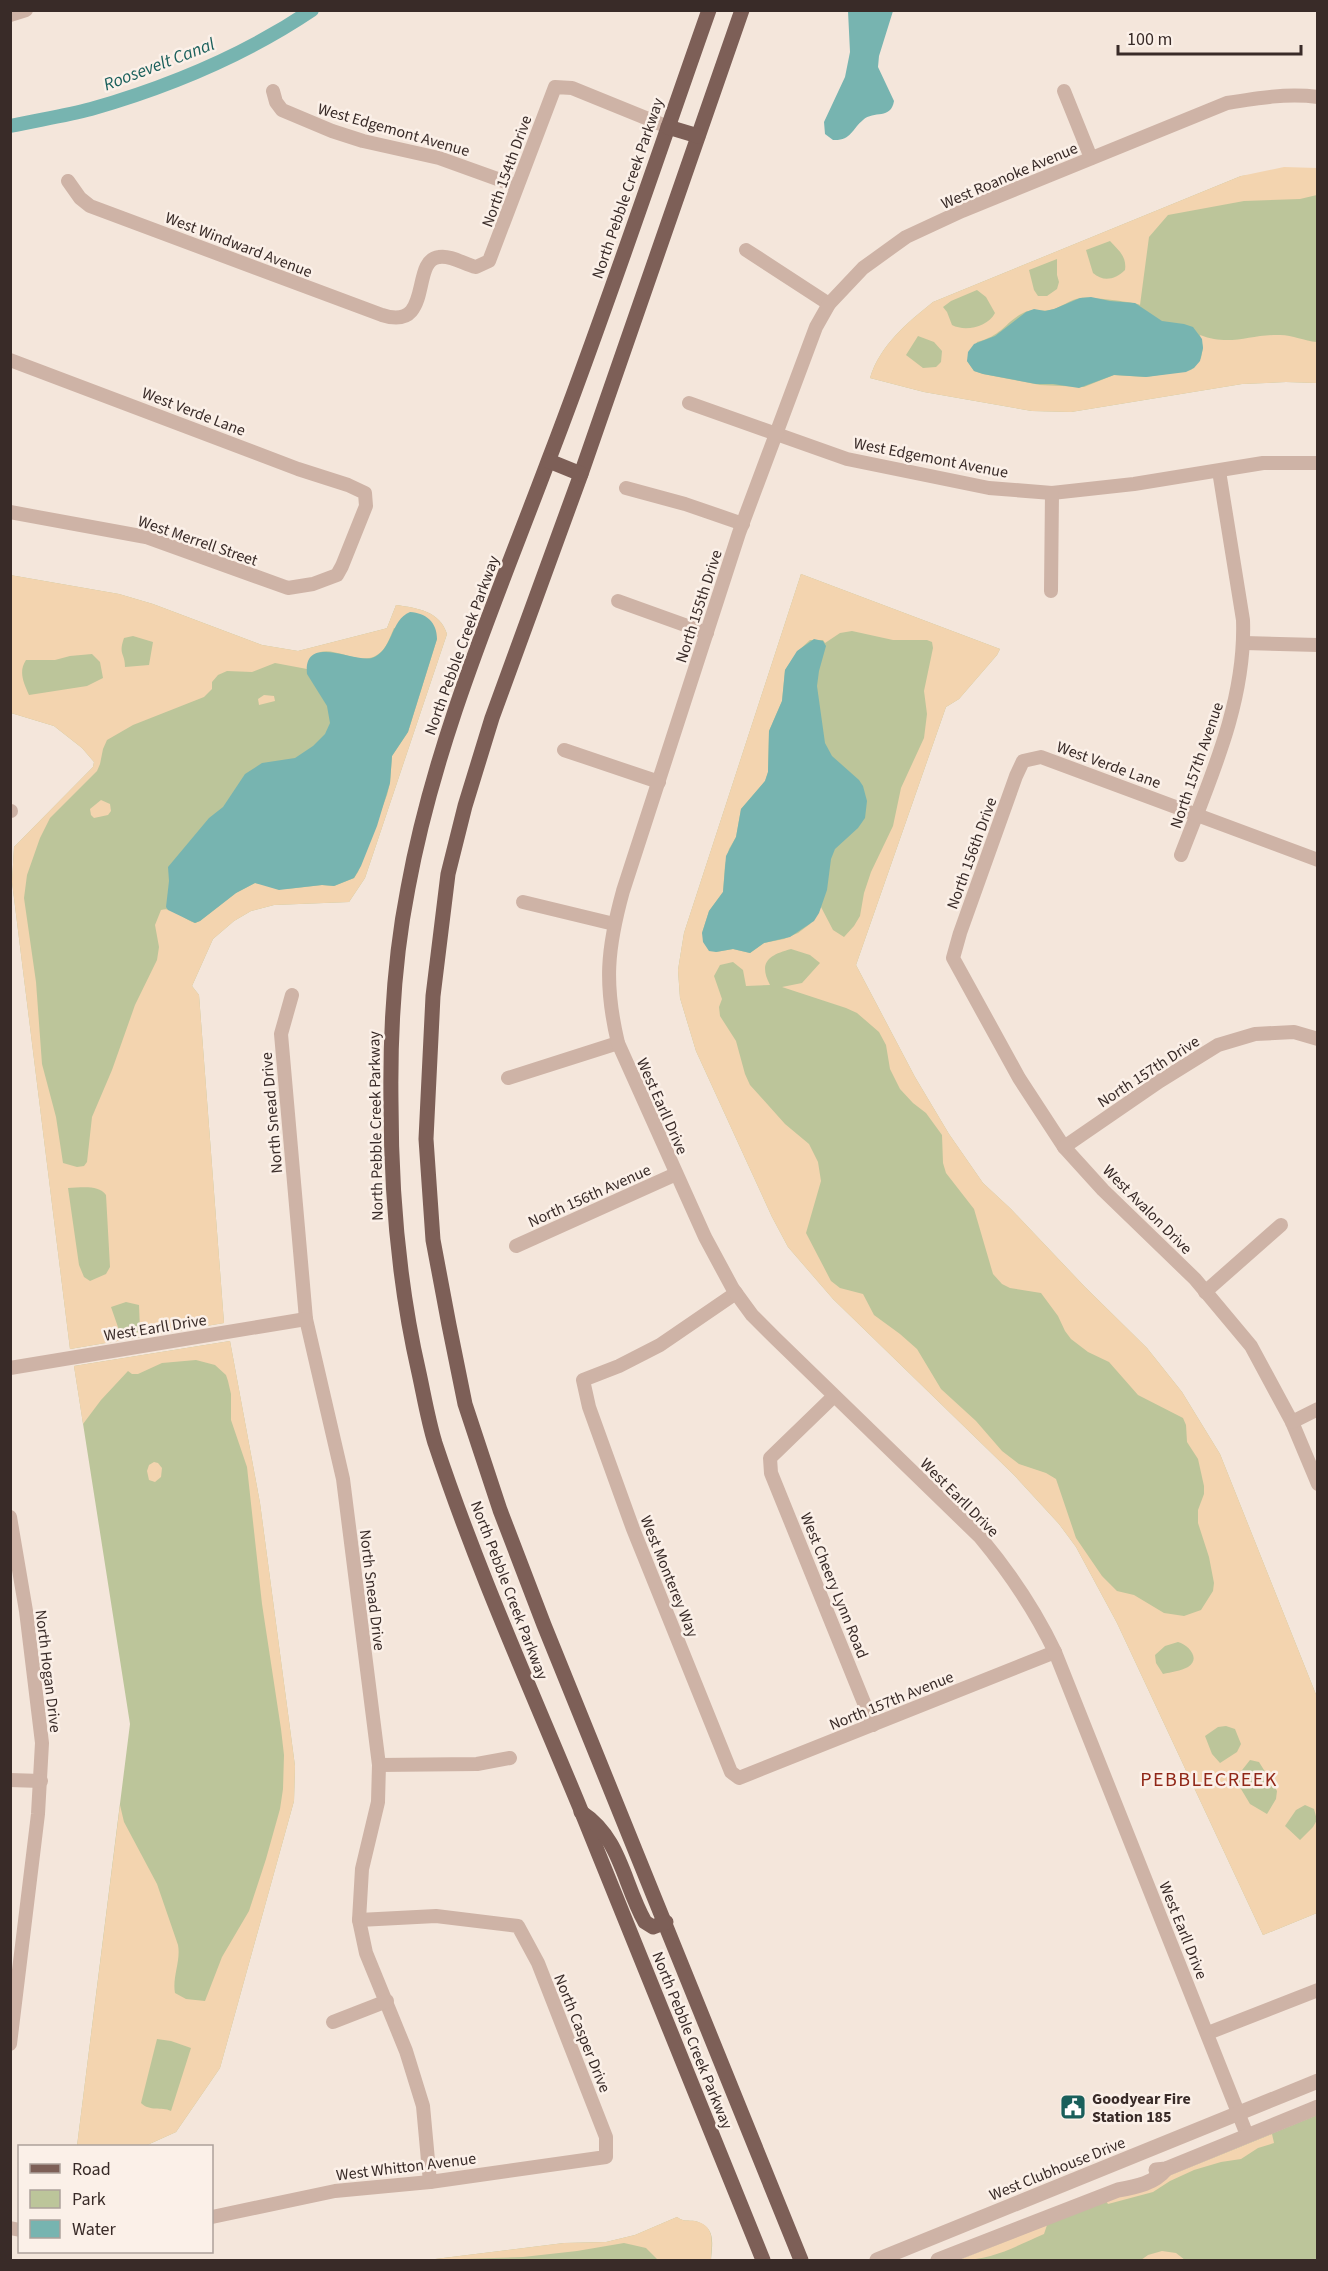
<svg xmlns="http://www.w3.org/2000/svg" width="1328" height="2271" viewBox="0 0 1328 2271" font-family="'Source Sans 3',sans-serif">
<style>
.green{fill:#bcc59a}
.sand{fill:#f3d4af;fill-rule:evenodd}
.water{fill:#77b4b0}
.lines{fill:none;stroke-linecap:round;stroke-linejoin:round}
.canal{stroke:#77b4b0;stroke-width:14}
.minor{stroke:#ceb3a6;stroke-width:14}
.tertiary{stroke:#ceb3a6;stroke-width:15}
.primary{stroke:#7d5f57;stroke-width:15}
.labels{text-anchor:middle;stroke-width:5;stroke-linejoin:round;paint-order:stroke}
.street-label{font-size:16px;fill:#392b28;stroke:#fbf0e8}
.poi-label{font-size:16px;font-weight:bold;fill:#392b28;stroke:#fbf0e8;text-anchor:start}
.water-label{font-size:18px;font-style:italic;fill:#195f5b;stroke:#fbf0e8}
.quarter-label{font-size:20px;letter-spacing:1.5px;fill:#902718;stroke:#fbf0e8}
</style>
<rect width="100%" height="100%" fill="#f4e6db"/>
<g class="green">
<path d="M1317,168V383L1286,382L1242,384L1071,412L1032,411L924,392L870,378C880,345 907,323 933,302L1241,176Z"/>
<path d="M801,574L1000,649L997,655L959,699L946,707L856,965L915,1077L949,1134L983,1183L1011,1209L1085,1287L1147,1348L1182,1392L1220,1454L1317,1697V1913L1263,1935L1117,1623L1076,1547L1059,1524L1014,1475L833,1299L788,1247L772,1217L696,1051L680,998L678,970L684,933Z"/>
<path d="M10,575L119,594L153,604L262,645L298,651L384,629L387,628L396,605C417,608 440,611 447,634L365,878L349,902L274,905L251,911L234,921L213,939L192,986L199,995L224,1323L70,1349L12,882L14,847L93,767L94,762L82,748L54,726L11,713Z"/>
<path d="M230,1341L260,1503L295,1766L294,1801L220,2068L176,2132L145,2146H77L130,1724L74,1366Z"/>
<path d="M1317,2115V2260H959L1129,2192L1155,2187L1171,2175Z"/>
<path d="M677,2217C683,2222 688,2220 695,2221C717,2227 712,2244 711,2260H427L564,2243L606,2242L635,2235Z"/>
</g>
<g class="sand">
<path d="M1284,167L1317,168V195L1300,199L1244,201L1168,215L1149,237L1140,305C1134,302 1089,297 1081,298C1070,299 1061,308 1050,310C1040,312 1033,308 1023,313C1004,323 1003,335 977,342L967,361L974,371L983,374L1040,385L1084,387L1114,375L1146,377L1191,370L1201,358L1203,348L1200,335C1231,347 1250,334 1280,335C1293,335 1304,341 1317,342V383L1286,382L1242,384L1071,412L1032,411L924,392L870,378C880,345 907,323 933,302L1241,176ZM1110,241C1118,250 1127,256 1125,270C1115,280 1103,282 1093,273L1086,250ZM1057,259V275L1059,282L1057,289L1047,296H1038L1034,290L1029,270ZM977,290L986,297L995,313C988,327 965,332 952,325L947,312L943,307L951,301ZM918,336L934,342L942,351L941,362L936,367L923,368L906,355Z"/>
<path d="M801,574L1000,649L997,655L959,699L946,707L856,965L915,1077L949,1134L983,1183L1011,1209L1085,1287L1147,1348L1182,1392L1220,1454L1317,1697V1913L1263,1935L1117,1623L1076,1547L1059,1524L1014,1475L833,1299L788,1247L772,1217L696,1051L680,998L678,970L684,933ZM852,631L893,640H927L932,642L933,648L924,691L927,714L924,738L901,788L893,826L871,872L864,893L860,916L854,926L844,937L833,930L821,907L810,924L798,933L784,939L764,943L750,953L733,949L716,952L702,933L709,911L723,892L725,865L729,849L736,837L741,809L765,781L768,772L769,731L782,701L785,670L798,651L810,640H823L825,643L840,633ZM791,949L810,955L820,963L802,983L782,987L846,1008L857,1013L879,1032L886,1045L890,1069L900,1089L913,1103L926,1113L942,1135L943,1163L946,1173L974,1209L993,1274L1002,1284L1010,1288L1041,1293L1058,1316L1065,1331L1071,1339L1088,1352L1109,1362L1138,1395L1183,1418L1186,1425L1187,1442L1198,1459L1204,1486V1494L1198,1510V1523L1209,1557L1214,1583L1213,1591L1201,1610L1184,1616L1164,1613L1134,1595L1117,1591L1102,1576L1076,1538L1056,1479L1046,1473L1019,1464L1002,1451L976,1421L941,1389L917,1349L900,1334L874,1315L863,1294L840,1288L831,1281L806,1233L821,1181L818,1162L809,1144L785,1124L750,1085L745,1074L736,1041L720,1016L719,1007L722,999L714,976L720,965L733,962L743,970L746,986L770,985C758,962 769,955 791,949ZM1178,1642C1189,1645 1201,1659 1188,1667C1181,1671 1171,1672 1163,1674L1156,1663L1155,1655L1165,1646ZM1226,1726L1235,1729L1241,1744L1237,1752L1220,1763L1212,1754L1205,1736L1218,1727ZM1250,1760L1259,1762L1277,1791L1276,1799L1267,1814L1250,1804L1235,1779ZM1305,1805L1314,1809L1317,1820L1313,1827L1300,1840L1285,1826L1296,1810Z"/>
<path d="M10,575L119,594L153,604L262,645L298,651L384,629L387,628L396,605C417,608 440,611 447,634L365,878L349,902L274,905L251,911L234,921L213,939L192,986L199,995L224,1323L70,1349L12,882L14,847L93,767L94,762L82,748L54,726L11,713ZM394,628L437,639L408,732L392,756L390,783L387,795L358,872L354,878L334,886L322,885L287,889L255,883L236,893L200,921L195,923C183,919 173,906 161,910L155,925L159,947L157,960L135,1005L112,1070L92,1117L87,1162L84,1166L77,1167L63,1163L56,1117L42,1064L36,982L24,898L27,875L40,838L50,818L97,771L100,764L103,749L107,740L133,725L204,697L212,689V682L218,675L227,671L252,672L275,663L307,669C318,630 354,670 377,655C386,650 390,637 394,628ZM133,636L153,642L149,665L125,667C125,653 118,655 124,638ZM92,654L100,662L103,678L87,686L29,695C24,683 18,672 26,660H55L70,656ZM68,1188C80,1188 98,1184 106,1195L110,1267L106,1274L90,1281L84,1277L79,1265ZM126,1302L139,1305L140,1330C135,1337 126,1333 119,1330L111,1307Z"/>
<path d="M264,695L274,696L275,701L259,705L258,699Z"/>
<path d="M101,800L110,804L111,811L108,815L94,818L91,815L90,809Z"/>
<path d="M230,1341L260,1503L295,1766L294,1801L220,2068L176,2132L145,2146H77L120,1805L124,1822L157,1884L178,1945C181,1961 172,1977 175,1993L186,1999L205,2001L222,1957L249,1911L266,1859L280,1809L283,1789L284,1755L281,1729L262,1604L247,1467L231,1420V1394L228,1381L226,1375L215,1365L196,1360L162,1363L138,1374H132L128,1371L101,1400L83,1424L74,1366ZM157,2039L171,2041L191,2048L171,2111C161,2106 150,2112 141,2103Z"/>
<path d="M154,1462L158,1463L162,1468L161,1477L155,1482L149,1480L147,1471L149,1465Z"/>
<path d="M1272,2134L1274,2143L1258,2148L1241,2159L1221,2162L1194,2170L1170,2181L1153,2192L1108,2204L1106,2201L1129,2192L1155,2187L1171,2175Z"/>
<path d="M677,2217C683,2222 688,2220 695,2221C717,2226 711,2244 711,2260H658L646,2248L624,2243L577,2251L523,2257L427,2260L564,2243L606,2242L635,2235Z"/>
<path d="M1047,2225L1044,2234C1014,2247 993,2260 959,2260Z"/>
<path d="M1162,2251L1176,2253L1185,2260H1141L1148,2255Z"/>
</g>
<g class="water">
<path d="M848,11H893L879,56L878,67L894,101C891,120 874,110 863,120C852,129 851,141 833,140L825,134L824,122L845,77L850,52Z"/>
<path d="M1091,297L1110,301L1135,303L1162,321L1184,324L1193,327L1202,339L1203,348L1200,361L1194,368L1186,372L1146,377L1114,375L1079,388L1053,384H1036L983,374L974,371L967,361L968,352L974,344L995,336L1026,312L1034,309L1045,311L1054,309L1080,298Z"/>
<path d="M410,612C426,613 437,622 437,639L408,732L392,756L390,783L377,826L361,866L354,878L334,886L322,885L287,889L279,890L255,883L236,893L200,921L195,923L168,910L166,907L169,881L168,867L209,818L223,807L245,774L262,763L295,758L313,746L325,734L330,723L327,706L307,674C303,633 354,663 372,658C393,651 390,620 410,612Z"/>
<path d="M814,639L823,641L826,646L819,671L817,686L825,743L832,756L859,780L863,786L867,801L865,818L858,828L835,849L831,859L827,890L819,913L814,921L790,937L764,943L750,953L733,949L716,952L709,951L703,942L702,933L709,911L723,892L726,856L736,837L741,809L765,781L768,772L769,731L782,701L785,670L797,651Z"/>
</g>
<g class="lines">
<path class="canal" d="M10,126C37,120 65,116 91,109C168,87 245,55 312,10"/>
<g class="minor">
<path d="M10,15L26,10"/>
<path d="M273,91L276,102L282,110L332,131L363,141L439,158L517,186"/>
<path d="M1064,91L1091,158"/>
<path d="M68,181L80,198L90,206L382,315C434,332 410,260 439,257C451,255 464,264 476,267L489,261L555,87L572,88L668,127"/>
<path d="M746,250L829,304"/>
<path d="M10,360L298,469L348,485L365,493L366,506L342,566L337,575L313,584L288,588L146,537L10,512"/>
<path d="M689,403L847,459L989,488L1052,493L1134,484L1263,463H1318"/>
<path d="M626,488L685,504L743,524"/>
<path d="M1051,591L1052,493"/>
<path d="M618,601L707,633"/>
<path d="M1244,643L1318,645"/>
<path d="M564,750L659,782"/>
<path d="M10,811H11"/>
<path d="M1181,855C1210,779 1246,702 1243,620L1219,471"/>
<path d="M1318,860L1041,757L1023,761L1016,776L960,933L953,958L1019,1078L1064,1147L1103,1190L1195,1279L1251,1346L1292,1422L1318,1484"/>
<path d="M523,902L614,924"/>
<path d="M292,995L281,1034L306,1319L343,1479L379,1765L378,1802L362,1869L359,1920L366,1953L406,2051L423,2106L430,2182"/>
<path d="M508,1078L618,1043"/>
<path d="M1064,1147L1160,1081L1218,1045L1255,1034L1294,1032L1318,1039"/>
<path d="M516,1246L676,1174"/>
<path d="M1205,1292L1281,1225"/>
<path d="M736,1293L660,1345L619,1366L583,1380L589,1407L633,1529L731,1772L739,1778L1055,1652"/>
<path d="M10,1368L306,1319"/>
<path d="M833,1397L770,1458L771,1473L873,1725"/>
<path d="M1292,1422L1318,1409"/>
<path d="M10,1517L26,1611L42,1743L38,1814L10,2044"/>
<path d="M379,1765L477,1764L510,1758"/>
<path d="M10,1780L41,1781"/>
<path d="M333,2022L387,2001"/>
<path d="M1208,2033L1318,1990"/>
<path d="M1247,2135L1055,1652C1035,1610 1010,1573 980,1537L775,1338L752,1315L733,1289L705,1237L618,1043C604,984 607,949 623,891L739,533L816,327L829,304L863,268L906,237L962,211L1227,103C1257,98 1287,93 1318,97"/>
<path d="M212,2217L335,2191L430,2182L606,2157V2137L538,1963L518,1926L436,1916L359,1920"/>
<path d="M10,2228L20,2230"/>
</g>
<g class="tertiary">
<path d="M1156,2170L1166,2169L1318,2107"/>
<path d="M877,2260L1318,2081"/>
<path d="M938,2260L1118,2190C1136,2187 1155,2183 1166,2169"/>
</g>
<g class="primary">
<path d="M709,10C656,160 606,311 549,459C496,600 435,740 408,888C394,959 390,1030 391,1102C391,1195 398,1282 419,1373C424,1396 428,1420 435,1443C476,1567 530,1687 580,1808C642,1959 702,2110 763,2260"/>
<path d="M742,10L581,474L492,718L465,806L448,874L433,996L426,1139L433,1240L449,1325L465,1404L500,1510L544,1625L801,2260"/>
<path d="M668,127L698,136"/>
<path d="M549,461L581,474"/>
<path d="M581,1812C621,1838 623,1883 645,1922L653,1927L666,1922"/>
</g>
</g>
<defs>
<symbol id="civic-square" viewBox="-11 -11 22 22"><rect x="-9" y="-9" width="18" height="18" rx="4" fill="#195f5b" stroke="#fbf0e8"/><path d="M-.6-6.5H3V-4.5H.6V-3L4-1V1h2V6H-6V1h2V-1L-.6-3ZM-1.2 2.5V6h2.4V2.5Z" fill="#fff"/></symbol>
</defs>
<g fill-rule="evenodd">
<use href="#civic-square" x="1058" y="2092" width="30" height="30"/>
</g>
<g class="labels">
<g class="street-label">
<text transform="translate(394 129) rotate(16)" y="6">West Edgemont Avenue</text>
<text transform="translate(506 171) rotate(-70)" y="6">North 154th Drive</text>
<text transform="translate(1009 175) rotate(-23)" y="6">West Roanoke Avenue</text>
<text transform="translate(627 188) rotate(-71)" y="6">North Pebble Creek Parkway</text>
<text transform="translate(239 244) rotate(21)" y="6">West Windward Avenue</text>
<text transform="translate(194 411) rotate(21)" y="6">West Verde Lane</text>
<text transform="translate(931 457) rotate(11)" y="6">West Edgemont Avenue</text>
<text transform="translate(198 540) rotate(19)" y="6">West Merrell Street</text>
<text transform="translate(698 606) rotate(-72)" y="6">North 155th Drive</text>
<text transform="translate(461 645) rotate(-70)" y="6">North Pebble Creek Parkway</text>
<text transform="translate(1109 764) rotate(20)" y="6">West Verde Lane</text>
<text transform="translate(1196 765) rotate(-71)" y="6">North 157th Avenue</text>
<text transform="translate(971 853) rotate(-70)" y="6">North 156th Drive</text>
<text transform="translate(1148 1071) rotate(-33)" y="6">North 157th Drive</text>
<text transform="translate(663 1106) rotate(66)" y="6">West Earll Drive</text>
<text transform="translate(271 1113) rotate(-95)" y="6">North Snead Drive</text>
<text transform="translate(375 1126) rotate(-91)" y="6">North Pebble Creek Parkway</text>
<text transform="translate(589 1195) rotate(-24)" y="6">North 156th Avenue</text>
<text transform="translate(1148 1209) rotate(45)" y="6">West Avalon Drive</text>
<text transform="translate(155 1327) rotate(-9)" y="6">West Earll Drive</text>
<text transform="translate(960 1497) rotate(45)" y="6">West Earll Drive</text>
<text transform="translate(670 1576) rotate(68)" y="6">West Monterey Way</text>
<text transform="translate(835 1585) rotate(68)" y="6">West Cheery Lynn Road</text>
<text transform="translate(373 1590) rotate(83)" y="6">North Snead Drive</text>
<text transform="translate(510 1590) rotate(69)" y="6">North Pebble Creek Parkway</text>
<text transform="translate(49 1671) rotate(83)" y="6">North Hogan Drive</text>
<text transform="translate(891 1700) rotate(-22)" y="6">North 157th Avenue</text>
<text transform="translate(1184 1930) rotate(68)" y="6">West Earll Drive</text>
<text transform="translate(583 2033) rotate(68)" y="6">North Casper Drive</text>
<text transform="translate(693 2040) rotate(68)" y="6">North Pebble Creek Parkway</text>
<text transform="translate(406 2166) rotate(-7)" y="6">West Whitton Avenue</text>
<text transform="translate(1057 2168) rotate(-22)" y="6">West Clubhouse Drive</text>
</g>
<g class="poi-label">
<text x="1092" y="2104">Goodyear Fire<tspan x="1092" dy="18">Station 185</tspan></text>
</g>
<g class="water-label">
<text transform="translate(159 64) rotate(-21)" y="6">Roosevelt Canal</text>
</g>
<g class="quarter-label">
<text x="1209" y="1786">PEBBLECREEK</text>
</g>
</g>
<rect width="1328" height="2271" fill="none" stroke="#392b28" stroke-width="24"/>
<rect x="18" y="2145" width="195" height="108" fill="#fbf0e8" stroke="#ada19b" stroke-width="1.5"/>
<rect x="30" y="2164" width="30" height="9" fill="#7d5f57" stroke="#ada19b" stroke-width="1.5"/>
<text x="72" y="2175" font-size="18" fill="#392b28">Road</text>
<rect x="30" y="2190" width="30" height="18" fill="#bcc59a" stroke="#ada19b" stroke-width="1.5"/>
<text x="72" y="2205" font-size="18" fill="#392b28">Park</text>
<rect x="30" y="2220" width="30" height="18" fill="#77b4b0" stroke="#ada19b" stroke-width="1.5"/>
<text x="72" y="2235" font-size="18" fill="#392b28">Water</text>
<path d="M1118 45v9h183v-9" fill="none" stroke="#392b28" stroke-width="3"/>
<text x="1127" y="45" font-size="18" fill="#392b28" stroke="#fbf0e8" stroke-width="4.5" paint-order="stroke">100 m</text>
</svg>
